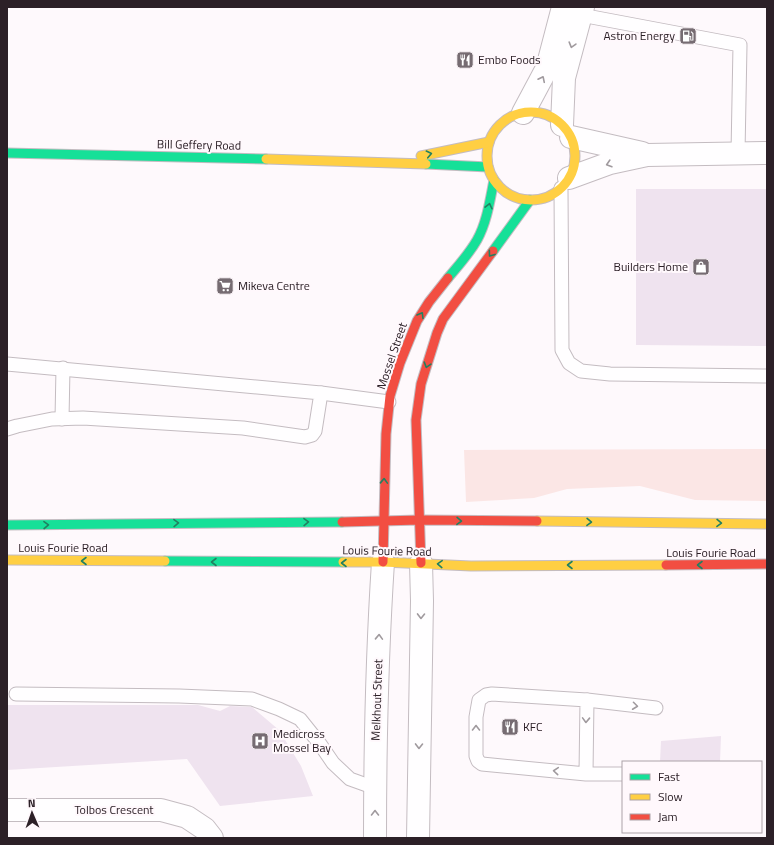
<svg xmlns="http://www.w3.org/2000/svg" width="774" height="845" viewBox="0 0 774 845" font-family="'Titillium Web',sans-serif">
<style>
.green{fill:#fbe6e5}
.building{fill:#efe3ef}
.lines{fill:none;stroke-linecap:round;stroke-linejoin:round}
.lane-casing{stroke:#c4bcc1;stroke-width:15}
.street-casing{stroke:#c4bcc1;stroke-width:24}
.fast-casing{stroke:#c4bcc1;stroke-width:11}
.slow-casing{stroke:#c4bcc1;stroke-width:11}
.jam-casing{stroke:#c4bcc1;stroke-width:11}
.lane{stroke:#fffeff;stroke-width:13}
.street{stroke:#fffeff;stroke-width:22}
.fast{stroke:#16e098;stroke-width:9}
.slow{stroke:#ffcf43;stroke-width:9}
.jam{stroke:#f24e42;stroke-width:9}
.oneway{stroke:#a09a9e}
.oneway2{stroke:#218060}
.labels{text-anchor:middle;stroke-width:4;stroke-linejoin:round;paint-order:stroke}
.poi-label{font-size:12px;fill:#2c2027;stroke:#fff8fc;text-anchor:start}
.street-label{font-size:12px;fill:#2c2027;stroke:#fff8fc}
</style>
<rect width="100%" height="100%" fill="#fef9fc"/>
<path class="green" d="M767,449V501L695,500L640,486L567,489L534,498L466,502L464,450Z"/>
<g class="building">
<path d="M636,189H767V346L636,345Z"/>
<path d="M7,705H198L220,711L230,706L252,707L279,730L301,766L313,796L220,806L187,759L7,770Z"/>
<path d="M721,736L720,762H660L661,741Z"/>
</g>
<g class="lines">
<defs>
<g id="lane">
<path d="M581,15L740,45L738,153"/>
<path d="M561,188L562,350L569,363L581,371L610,374L767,376"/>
<path d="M7,364L321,393L315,431L312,435L305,437L243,428L83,418L52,419L17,426L7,429"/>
<path d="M321,393L389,402"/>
<path d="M62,419L63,368"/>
<path d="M16,694L179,696L252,699L279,709L300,719L320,744L333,763L350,779L375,788"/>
<path d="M587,700L656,708"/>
<path d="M586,774L587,700L492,694L486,695L479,700L476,717V756L478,761L482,764L586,774H623"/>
</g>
<g id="street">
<path d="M523,113L547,68L563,7"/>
<path d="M562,125L564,78L583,7"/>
<path d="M571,137L642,153"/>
<path d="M569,178L610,163L647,155L767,153"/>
<path d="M7,810H161L187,817L205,829L212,838"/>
<path d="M375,838C375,746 377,654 383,562"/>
<path d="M418,838L422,601L421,563"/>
</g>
<g id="fast">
<path d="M7,153L266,159"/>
<path d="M426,164L488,167"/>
<path d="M493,251L530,200"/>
<path d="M448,278C458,266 469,254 477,240C487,222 490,200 494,180"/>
<path d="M7,525L342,522"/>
<path d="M165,561L343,562"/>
</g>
<g id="slow">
<circle cx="531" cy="156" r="44"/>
<path d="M421,156L489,142"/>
<path d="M266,159L426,164"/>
<path d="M537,521L767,524"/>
<path d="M7,560L165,561"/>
<path d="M343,562H383L471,566L666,565"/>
</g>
<g id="jam">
<path d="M342,522L420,520L537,521"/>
<path d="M383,562L386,434L390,396L400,363L417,321L429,302L448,278"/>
<path d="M421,563L416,420L421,384L437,333L443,319L493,251"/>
<path d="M666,565L767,564"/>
</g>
</defs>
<use href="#lane" class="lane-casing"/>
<use href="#street" class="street-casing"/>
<use href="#fast" class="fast-casing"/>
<use href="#slow" class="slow-casing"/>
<use href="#jam" class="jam-casing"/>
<use href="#lane" class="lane"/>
<use href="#street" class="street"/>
<use href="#fast" class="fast"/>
<use href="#slow" class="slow"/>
<use href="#jam" class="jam"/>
</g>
<defs><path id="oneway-chevron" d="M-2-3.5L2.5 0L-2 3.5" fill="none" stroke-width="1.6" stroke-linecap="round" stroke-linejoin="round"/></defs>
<g class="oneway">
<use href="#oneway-chevron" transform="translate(572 45) rotate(106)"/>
<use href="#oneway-chevron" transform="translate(542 79) rotate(-64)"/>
<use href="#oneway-chevron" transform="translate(609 164) rotate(163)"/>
<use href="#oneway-chevron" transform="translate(421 616) rotate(91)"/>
<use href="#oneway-chevron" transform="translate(379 637) rotate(-88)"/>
<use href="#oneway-chevron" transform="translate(635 706) rotate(7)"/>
<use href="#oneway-chevron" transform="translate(586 720) rotate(92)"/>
<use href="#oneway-chevron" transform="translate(476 728) rotate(-90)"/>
<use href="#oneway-chevron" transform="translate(419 746) rotate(91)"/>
<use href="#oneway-chevron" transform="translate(556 771) rotate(-175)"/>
<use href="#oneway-chevron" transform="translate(375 813) rotate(-90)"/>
</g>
<g class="oneway2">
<use href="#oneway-chevron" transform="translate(429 154) rotate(-12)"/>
<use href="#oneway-chevron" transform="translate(489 206) rotate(-77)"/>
<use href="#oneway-chevron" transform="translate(491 254) rotate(126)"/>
<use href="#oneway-chevron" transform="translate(421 315) rotate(-59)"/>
<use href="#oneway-chevron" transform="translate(427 365) rotate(107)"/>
<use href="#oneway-chevron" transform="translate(384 481) rotate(-88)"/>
<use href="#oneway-chevron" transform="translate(459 521) rotate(1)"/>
<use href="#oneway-chevron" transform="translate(306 522) rotate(-1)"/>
<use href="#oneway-chevron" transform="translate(589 522) rotate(1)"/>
<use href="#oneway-chevron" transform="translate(176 523) rotate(-1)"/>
<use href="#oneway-chevron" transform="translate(719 523) rotate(1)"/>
<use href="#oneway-chevron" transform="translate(46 525) rotate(-1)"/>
<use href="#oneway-chevron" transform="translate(84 561) rotate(-180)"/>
<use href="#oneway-chevron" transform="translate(214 562) rotate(-180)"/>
<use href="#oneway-chevron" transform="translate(344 563) rotate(-180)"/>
<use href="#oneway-chevron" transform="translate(440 564) rotate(-177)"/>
<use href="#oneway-chevron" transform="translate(570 565) rotate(180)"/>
<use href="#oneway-chevron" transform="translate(700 565) rotate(180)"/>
</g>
<defs>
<symbol id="fuel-square" viewBox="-11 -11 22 22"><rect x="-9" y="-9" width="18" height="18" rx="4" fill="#766c72" stroke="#fff8fc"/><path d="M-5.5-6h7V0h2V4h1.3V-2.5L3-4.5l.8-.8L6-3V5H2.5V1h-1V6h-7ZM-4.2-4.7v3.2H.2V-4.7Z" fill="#fff"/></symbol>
<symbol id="restaurant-square" viewBox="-11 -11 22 22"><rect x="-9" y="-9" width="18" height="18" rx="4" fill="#766c72" stroke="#fff8fc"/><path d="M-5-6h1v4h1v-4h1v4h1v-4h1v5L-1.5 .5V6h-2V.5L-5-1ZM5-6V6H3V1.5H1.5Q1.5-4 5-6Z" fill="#fff"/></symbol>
<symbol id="shop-square" viewBox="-11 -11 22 22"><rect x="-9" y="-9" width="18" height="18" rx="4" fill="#766c72" stroke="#fff8fc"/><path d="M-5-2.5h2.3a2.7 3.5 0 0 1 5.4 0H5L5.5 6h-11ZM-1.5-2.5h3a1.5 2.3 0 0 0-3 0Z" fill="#fff"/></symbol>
<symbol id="supermarket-square" viewBox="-11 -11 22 22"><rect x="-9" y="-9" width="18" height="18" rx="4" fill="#766c72" stroke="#fff8fc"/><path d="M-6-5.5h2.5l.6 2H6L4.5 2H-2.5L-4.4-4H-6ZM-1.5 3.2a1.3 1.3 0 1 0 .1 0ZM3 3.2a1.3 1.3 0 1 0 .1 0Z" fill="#fff"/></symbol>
<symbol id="hospital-square" viewBox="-11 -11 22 22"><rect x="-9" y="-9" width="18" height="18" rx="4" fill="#766c72" stroke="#fff8fc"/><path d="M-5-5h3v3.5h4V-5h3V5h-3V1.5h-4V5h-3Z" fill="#fff"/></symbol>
</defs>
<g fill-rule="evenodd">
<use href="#fuel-square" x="678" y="26" width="20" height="20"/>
<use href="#restaurant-square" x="455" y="50" width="20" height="20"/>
<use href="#shop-square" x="691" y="257" width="20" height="20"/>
<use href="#supermarket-square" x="215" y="276" width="20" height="20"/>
<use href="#restaurant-square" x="500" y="717" width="20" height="20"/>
<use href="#hospital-square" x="250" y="731" width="20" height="20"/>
</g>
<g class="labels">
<g class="poi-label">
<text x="675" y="40" text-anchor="end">Astron Energy</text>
<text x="478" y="64">Embo Foods</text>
<text x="688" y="271" text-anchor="end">Builders Home</text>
<text x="238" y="290">Mikeva Centre</text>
<text x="523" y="731">KFC</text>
<text x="273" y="738">Medicross<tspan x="273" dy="14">Mossel Bay</tspan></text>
</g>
<g class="street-label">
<text transform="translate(199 145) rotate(1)" y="4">Bill Geffery Road</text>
<text transform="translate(392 356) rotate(-71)" y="4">Mossel Street</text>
<text x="63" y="552">Louis Fourie Road</text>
<text transform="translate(387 551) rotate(1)" y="4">Louis Fourie Road</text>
<text x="711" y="557">Louis Fourie Road</text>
<text transform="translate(377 700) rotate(-88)" y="4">Melkhout Street</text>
<text x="114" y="814">Tolbos Crescent</text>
</g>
</g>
<rect width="774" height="845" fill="none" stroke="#2c2027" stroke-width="16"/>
<rect x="622" y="761" width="140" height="72" fill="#fff8fc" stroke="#aba2a7"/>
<rect x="630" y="774" width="20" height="6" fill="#16e098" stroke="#aba2a7"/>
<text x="658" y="781" font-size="12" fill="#2c2027">Fast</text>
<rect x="630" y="794" width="20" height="6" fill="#ffcf43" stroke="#aba2a7"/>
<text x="658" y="801" font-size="12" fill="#2c2027">Slow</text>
<rect x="630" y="814" width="20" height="6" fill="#f24e42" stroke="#aba2a7"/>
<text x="658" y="821" font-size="12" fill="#2c2027">Jam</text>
<g transform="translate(32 813) rotate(358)" stroke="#fff8fc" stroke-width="3" paint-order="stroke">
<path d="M0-3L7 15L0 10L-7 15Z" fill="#2c2027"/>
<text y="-6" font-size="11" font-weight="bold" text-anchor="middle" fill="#2c2027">N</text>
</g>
</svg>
